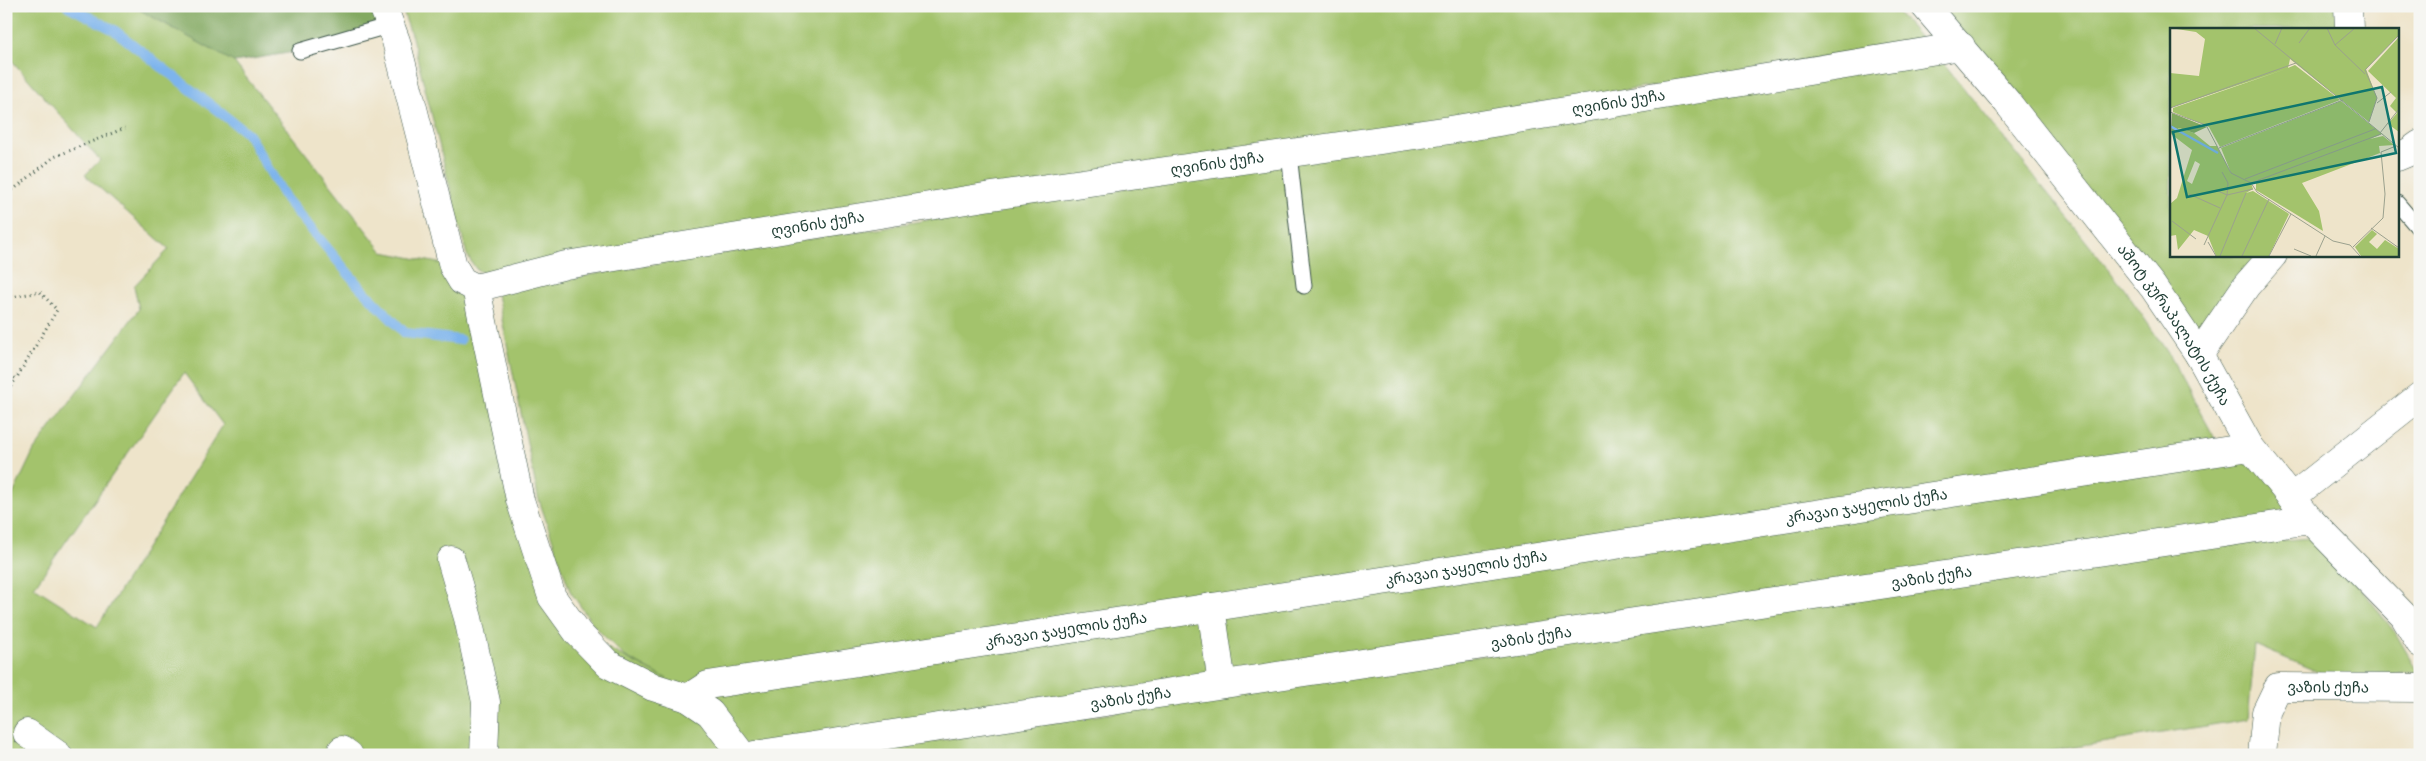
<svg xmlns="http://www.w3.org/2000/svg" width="2426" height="761" viewBox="0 0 2426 761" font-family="Pangolin,'Noto Sans Georgian',sans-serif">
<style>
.green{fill:#a3c36c;stroke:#618050;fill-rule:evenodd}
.forest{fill:#82a960;stroke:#50734a}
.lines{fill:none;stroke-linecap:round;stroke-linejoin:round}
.stream{stroke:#7db4ec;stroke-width:10}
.lane-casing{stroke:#3e564a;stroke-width:17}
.street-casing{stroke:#3e564a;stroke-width:29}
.path{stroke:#3e564a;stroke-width:3;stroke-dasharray:1 4;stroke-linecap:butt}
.lane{stroke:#fff;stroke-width:15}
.street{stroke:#fff;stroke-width:28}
.labels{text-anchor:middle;stroke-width:5;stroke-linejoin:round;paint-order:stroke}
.street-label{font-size:15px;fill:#1f3d34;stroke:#f6f6f2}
.inset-river{fill:none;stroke:#7db4ec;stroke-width:2.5}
.inset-road{fill:none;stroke:#9ba18e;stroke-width:1}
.view{fill:#0f766e;fill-opacity:0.15;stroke:#0f766e;stroke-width:2.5}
.inset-edge{fill:none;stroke:#1f3d34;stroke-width:2.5}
</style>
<rect width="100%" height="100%" fill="#f6f6f2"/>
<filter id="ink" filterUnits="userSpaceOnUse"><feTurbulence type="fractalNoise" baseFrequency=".02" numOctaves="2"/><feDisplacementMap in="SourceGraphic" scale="10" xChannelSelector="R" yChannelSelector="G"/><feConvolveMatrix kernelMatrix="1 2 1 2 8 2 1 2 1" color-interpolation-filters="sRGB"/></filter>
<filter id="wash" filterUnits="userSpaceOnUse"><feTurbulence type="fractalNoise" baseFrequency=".0096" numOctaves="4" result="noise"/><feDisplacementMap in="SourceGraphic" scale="20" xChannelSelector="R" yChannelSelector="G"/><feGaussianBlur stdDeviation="1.12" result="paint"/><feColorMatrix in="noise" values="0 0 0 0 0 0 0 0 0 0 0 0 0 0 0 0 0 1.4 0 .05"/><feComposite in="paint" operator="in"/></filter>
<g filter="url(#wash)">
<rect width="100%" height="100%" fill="#eee4ca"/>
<g class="green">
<path d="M6,6H133L234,62L383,252L453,266L462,281L520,500L578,633L667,679L624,656L594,626L570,591L538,497L496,290L1938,56L2125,290L2170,356L2219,446L2250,447L2310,520L754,755H6V509L34,450L139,309L134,286L169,249L85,175L100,160L6,54ZM184,373L223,425L97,627L34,587Z"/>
<path d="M401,6H1892L1924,42L489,276L476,269L467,255L412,37Z"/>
<path d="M1925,6H2348L2349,29H2171V255H2273L2199,355Z"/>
<path d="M2322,537L2396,634L2418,672L2334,679L2255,645L2248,719L2027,755H843L2162,550Z"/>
</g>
<path class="forest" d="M133,6H383L391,25L300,51L234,62Z"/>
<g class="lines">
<path class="stream" d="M68,6L114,30L248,134L286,199L358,285L405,333L460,340"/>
</g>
</g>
<g filter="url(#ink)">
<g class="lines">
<defs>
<g id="lane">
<path d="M300,51L391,25"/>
<path d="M1289,154L1304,286"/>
<path d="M2397,203L2420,230"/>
</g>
<g id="street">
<path d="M383,6L396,41L453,266L462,281L476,288"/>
<path id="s1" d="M1925,6L2007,102L2153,287L2199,355L2250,447L2310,520L2404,616L2420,643"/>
<path d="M2348,6L2349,29"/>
<path d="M2397,157L2409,152L2420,144"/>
<path id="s2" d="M476,288L566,265L985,197L1450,130L1961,46"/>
<path d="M476,288L520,500L552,597L578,633L608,664L653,687L688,698L710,713L742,755"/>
<path d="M2199,355L2246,286L2273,255"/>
<path d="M2291,498L2420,396"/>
<path d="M451,560L468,618L486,702L484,755"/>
<path d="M1211,607L1222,684"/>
<path id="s3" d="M688,698L708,685L2250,447"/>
<path d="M27,733L58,755"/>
<path d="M342,750L349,755"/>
<path id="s4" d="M754,755L2310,520"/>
<path id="s5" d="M2262,755L2266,712L2278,687L2420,688"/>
</g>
</defs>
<use href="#lane" class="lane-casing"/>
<use href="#street" class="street-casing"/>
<g class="path">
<path d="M6,198L8,194L54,157L125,128"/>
<path d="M6,298L40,292L57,310L16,379"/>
<path d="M6,372L16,379L6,393"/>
</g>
<use href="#lane" class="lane"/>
<use href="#street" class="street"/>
</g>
</g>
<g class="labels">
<g class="street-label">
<text dy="5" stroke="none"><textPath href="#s2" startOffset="1158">ღვინის ქუჩა</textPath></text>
<text dy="5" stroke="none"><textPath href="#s2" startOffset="752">ღვინის ქუჩა</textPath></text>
<text dy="5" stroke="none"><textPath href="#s2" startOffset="348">ღვინის ქუჩა</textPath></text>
<text dy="5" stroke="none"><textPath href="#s1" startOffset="405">აშოტ კურაპალატის ქუჩა</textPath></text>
<text dy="5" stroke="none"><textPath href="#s3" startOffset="1196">კრავაი ჯაყელის ქუჩა</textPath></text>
<text dy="5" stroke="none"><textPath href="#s3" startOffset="791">კრავაი ჯაყელის ქუჩა</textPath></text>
<text dy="5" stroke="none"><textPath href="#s4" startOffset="1191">ვაზის ქუჩა</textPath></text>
<text dy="5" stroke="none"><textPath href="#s3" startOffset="386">კრავაი ჯაყელის ქუჩა</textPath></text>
<text dy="5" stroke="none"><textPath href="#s4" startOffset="786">ვაზის ქუჩა</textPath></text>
<text dy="5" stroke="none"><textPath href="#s5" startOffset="121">ვაზის ქუჩა</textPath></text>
<text dy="5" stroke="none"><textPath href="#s4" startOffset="381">ვაზის ქუჩა</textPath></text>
</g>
</g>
<g transform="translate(2170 28)">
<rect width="229" height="229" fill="#eee4ca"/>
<path d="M0,0H229V7L196,41L207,70L199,94L120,31L118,40L125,37L170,72L50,119L39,99L3,84V80L116,41L0,80V45L29,48L35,11L26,4ZM229,9V104L218,96L227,85L220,78L226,70L198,43ZM171,73L212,106L200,111L213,108L224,117L209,118L210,125L132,155L149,183L153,203L86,162V155H81L83,161L76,165L83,163L119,186L99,228H46L38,208L24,202L8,222L6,207L0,208V176L7,170L22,122L1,106L9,100L24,105L40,118H47L61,145L51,120ZM25,133L30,136L22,156L17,153ZM202,202L207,206L199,214L207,221L215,212L229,221V228H191L185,219Z" fill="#a3c36c" fill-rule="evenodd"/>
<path d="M2,85L37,99L24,105L9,100L1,106Z" fill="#82a960"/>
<path class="inset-river" d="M0,98L48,125"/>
<path class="inset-road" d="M84,0L229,120M157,0L165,17L195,46M129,15L140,0M105,16L112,0M165,17L185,0M207,75L221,64M0,80L126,35M0,84L36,97L61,145L81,155M199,94L207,70L195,42L229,7M210,105L229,81M49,120L173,72M75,151L205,101M81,155L211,106M81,155L87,164L163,213L180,217L190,228M46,162L57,167L58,155L52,144M19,166L50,180M2,193L26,211M201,200L229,220M38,214L46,228M34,217L57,167L83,161M183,219L213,190L215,166L211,124L226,118M124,221L141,228M50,228L76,165M72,228L99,171M99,228L121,186M146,228L155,208"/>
<path class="view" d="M212,59L226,125L17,169L3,104Z"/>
<rect width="229" height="229" class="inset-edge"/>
</g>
<rect width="2426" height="761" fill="none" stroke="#f6f6f2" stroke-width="25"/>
</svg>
